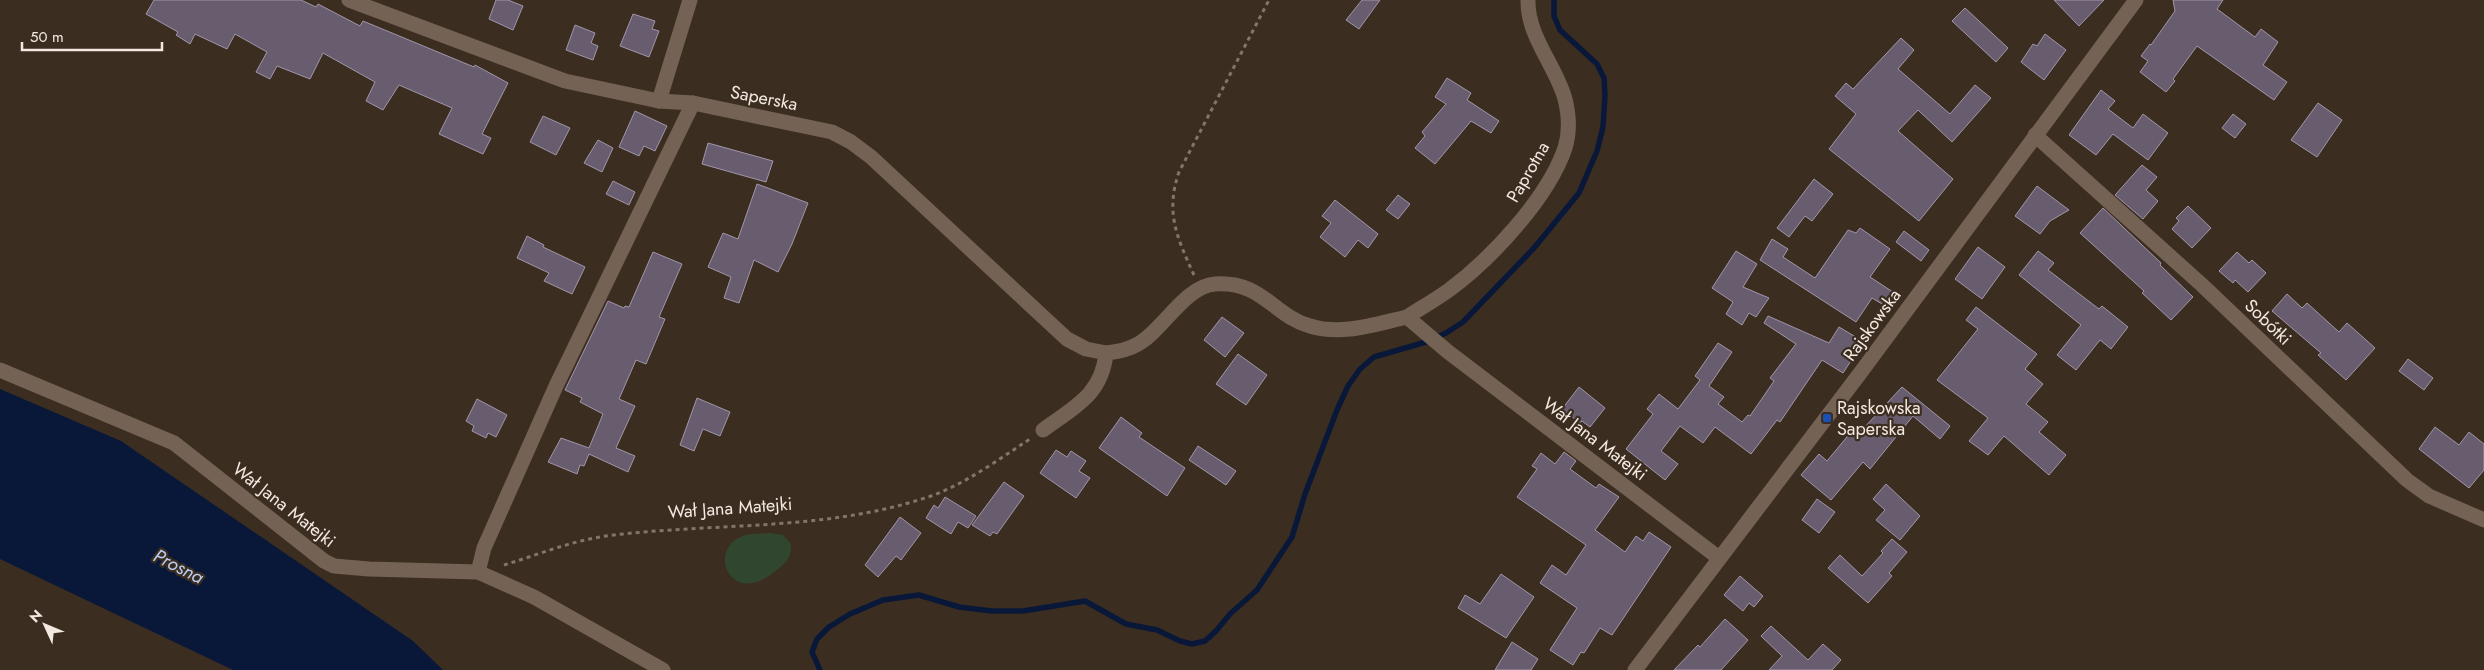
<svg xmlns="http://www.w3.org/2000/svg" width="2484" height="670" viewBox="0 0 2484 670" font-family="Jost,sans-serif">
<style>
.green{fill:#31462f}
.water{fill:#091839}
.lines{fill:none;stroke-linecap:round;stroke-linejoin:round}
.stream{stroke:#091839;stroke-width:5.5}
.building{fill:#675d6e;stroke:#a296a9}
.path{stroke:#82756a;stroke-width:3;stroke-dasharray:4 4;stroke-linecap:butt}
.minor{stroke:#746255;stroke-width:15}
.transit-dot{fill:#1a4fb4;stroke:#3c2d21;stroke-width:2}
.labels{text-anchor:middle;stroke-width:4.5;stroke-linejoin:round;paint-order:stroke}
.street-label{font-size:18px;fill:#f3e9e1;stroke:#3c2d21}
.poi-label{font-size:18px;fill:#f3e9e1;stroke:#3c2d21;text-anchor:start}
.water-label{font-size:19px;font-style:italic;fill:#b9cef4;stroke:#3c2d21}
</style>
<rect width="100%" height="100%" fill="#3c2d21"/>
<path class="green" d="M770,533L783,535L791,544C792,558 785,564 774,572C732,608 705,550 743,536C750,533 761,534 770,533Z"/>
<path class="water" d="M0,389L121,441L413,641L443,670H233L0,559Z"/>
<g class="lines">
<path class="stream" d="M820,670L812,652L817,639L829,627L850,614L883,600L919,595L959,607L992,611H1023L1085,601L1126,624L1157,630L1180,641L1192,644L1205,641L1216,631L1230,614L1257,590L1292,537L1305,494L1337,410L1348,386L1360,369L1374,357L1426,342L1446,333L1463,322L1534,248L1579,193L1597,151L1603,127L1605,95L1604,78L1597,64L1560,30L1554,16V0"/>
</g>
<g class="building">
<path d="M154,0H301L316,7L318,4L360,26L363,21L474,67L475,65L508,83L482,134L491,138L483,154L439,134L452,108L399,85L383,110L366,101L375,82L323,53L310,79L277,66L270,79L256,72L267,52L235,34L227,49L195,34L190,44L176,35L178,32L146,14Z"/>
<path d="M496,0H508L523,6L513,30L489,19Z"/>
<path d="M1362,0H1380L1359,29L1346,20Z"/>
<path d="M2054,0H2104L2079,26Z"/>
<path d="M2173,0H2223L2217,9L2255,37L2261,29L2278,42L2263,65L2287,82L2274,100L2197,46L2173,79L2175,81L2166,92L2140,72L2148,61L2141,56L2150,44L2151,45L2175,11Z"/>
<path d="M1965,8L2008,48L1996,62L1952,21Z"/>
<path d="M633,14L655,21L652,29L659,31L649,57L620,46Z"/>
<path d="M575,25L595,33L591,43L598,46L593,60L566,50Z"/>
<path d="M2045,34L2066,50L2044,80L2021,62L2033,44L2037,46Z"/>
<path d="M1901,38L1914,50L1898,69L1950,114L1975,85L1991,98L1952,142L1918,110L1898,131L1953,179L1919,221L1829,149L1856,114L1835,96L1846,83L1853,89Z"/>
<path d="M1447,78L1471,93L1467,100L1499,121L1491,133L1471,121L1435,164L1415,148L1425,136L1422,132L1446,104L1435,97Z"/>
<path d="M2101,90L2115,101L2108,109L2133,128L2143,114L2168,133L2148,160L2113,134L2096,155L2069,135Z"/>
<path d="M2318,103L2342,120L2317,157L2291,140Z"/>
<path d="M635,111L667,126L655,151L644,146L639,156L619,147Z"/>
<path d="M2233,114L2246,124L2235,138L2222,128Z"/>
<path d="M543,116L570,128L556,155L530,142Z"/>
<path d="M598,140L613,148L602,172L584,163Z"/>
<path d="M708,143L773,161L766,182L702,164Z"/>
<path d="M2142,165L2157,177L2146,190L2158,201L2143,219L2115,195Z"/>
<path d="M1814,179L1833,194L1812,221L1805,216L1789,237L1777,228Z"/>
<path d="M613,181L635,192L629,205L606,194Z"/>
<path d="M757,184L808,203L792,244L778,272L754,260L739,303L724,298L731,277L708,267L723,233L738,239Z"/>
<path d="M2037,186L2069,210L2050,221L2040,234L2015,216Z"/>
<path d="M1398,195L1410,204L1398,219L1386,210Z"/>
<path d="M1335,200L1378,234L1368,248L1358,240L1345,257L1320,237L1331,223L1322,216Z"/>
<path d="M2188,206L2211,228L2192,248L2172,229L2179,221L2176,218Z"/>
<path d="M2103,208L2161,263L2160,265L2193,297L2171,320L2142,293L2144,291L2080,233Z"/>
<path d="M1860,228L1890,249L1870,277L1896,294L1887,307L1872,298L1856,322L1760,260L1772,239L1788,249L1783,257L1815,278L1848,230L1856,233Z"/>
<path d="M1904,231L1929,250L1921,261L1896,242Z"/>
<path d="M527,236L544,245L543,247L585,267L572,294L544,281L549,273L517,258Z"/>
<path d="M1978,247L2005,267L1982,299L1955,279Z"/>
<path d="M1736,251L1757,264L1743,287L1769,298L1756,317L1749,313L1742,325L1726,314L1733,302L1712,288Z"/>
<path d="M2038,251L2054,263L2048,270L2099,309L2102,306L2128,327L2111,349L2100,340L2076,370L2057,355L2081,325L2019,275Z"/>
<path d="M653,252L682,264L659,317L665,319L646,364L636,360L619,399L635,406L616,448L635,456L628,472L589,454L584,466L580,465L577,474L548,462L561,438L589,448L603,414L580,402L582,398L565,390L608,301L624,308L625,306L629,307Z"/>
<path d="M2237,252L2249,263L2252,260L2266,273L2248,292L2235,280L2233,283L2219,271Z"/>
<path d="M2287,294L2302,308L2307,303L2339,332L2347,323L2375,348L2346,380L2318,355L2321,353L2272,311Z"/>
<path d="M1976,307L2037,354L2025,369L2043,384L2026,404L2048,422L2039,432L2066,455L2049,475L2004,436L1988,455L1969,441L1988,418L1937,380L1978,329L1966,320Z"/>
<path d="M1768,316L1829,343L1839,327L1859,339L1853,346L1858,350L1843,373L1822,360L1780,422L1777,420L1751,454L1715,427L1703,443L1680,426L1661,451L1678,464L1665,480L1626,449L1653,414L1647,409L1659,394L1678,409L1700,380L1695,376L1718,343L1732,352L1709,386L1724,397L1718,404L1742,422L1748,415L1750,416L1774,381L1770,378L1796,344L1764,323Z"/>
<path d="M1222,317L1244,333L1225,357L1204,340Z"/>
<path d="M1238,354L1267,375L1246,405L1216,384Z"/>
<path d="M2408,359L2433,378L2424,390L2399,371Z"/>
<path d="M1579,387L1605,408L1590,427L1582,421L1580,423L1562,409Z"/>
<path d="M1902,387L1950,426L1940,439L1913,416L1870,469L1863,462L1831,500L1801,475L1819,454L1827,461L1856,426L1862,430Z"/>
<path d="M697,398L730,412L720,436L703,429L694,451L680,445Z"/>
<path d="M477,399L507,415L496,437L488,433L486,438L472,431L474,426L466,421Z"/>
<path d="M1121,417L1142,433L1139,437L1185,468L1167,496L1099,448Z"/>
<path d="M2435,427L2459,445L2469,432L2484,444V470L2469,488L2419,449Z"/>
<path d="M1198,446L1236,471L1226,485L1189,460Z"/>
<path d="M1056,450L1067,457L1071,451L1086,461L1079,471L1090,478L1076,498L1040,473Z"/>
<path d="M1564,452L1576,461L1570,469L1596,488L1599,484L1619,497L1595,530L1625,552L1636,536L1643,541L1649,532L1671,547L1612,635L1600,628L1584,653L1581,652L1573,665L1550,650L1577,608L1540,583L1552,565L1566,575L1586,545L1517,497L1537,469L1532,466L1541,453L1555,464Z"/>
<path d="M1004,482L1024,496L997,534L993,532L990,536L972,525Z"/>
<path d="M1886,484L1920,516L1900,540L1876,520L1885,510L1873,499Z"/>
<path d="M945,497L976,516L968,528L958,522L951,534L926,518L934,505L938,508Z"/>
<path d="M1817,499L1835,512L1819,533L1802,520Z"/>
<path d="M900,517L921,533L901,560L896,556L878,577L865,565Z"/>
<path d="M1892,539L1907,552L1889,573L1892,576L1868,603L1828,568L1840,555L1862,576L1883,553L1881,551Z"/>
<path d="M1501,574L1534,597L1506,638L1458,608L1465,595L1480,604Z"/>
<path d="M1740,576L1763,596L1754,607L1749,603L1743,611L1724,595Z"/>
<path d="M1725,619L1748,640L1721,670H1674L1698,645L1700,647Z"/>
<path d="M1771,626L1808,660L1823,644L1841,660L1832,670H1769L1782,656L1761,636Z"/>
<path d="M1512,642L1538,659L1531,670H1495Z"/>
</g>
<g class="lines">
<g class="path">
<path d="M1194,275C1177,238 1165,212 1179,172L1269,0"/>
<path d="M504,565C537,555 571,541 606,536C715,522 826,532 931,496C967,483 999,459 1030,439"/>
</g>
<g class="minor">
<path d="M349,0L565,81L659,101L693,103L832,132L851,142L871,157L1067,339L1086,349L1106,353"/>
<path d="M659,101L690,0"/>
<path d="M2035,135L2202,285L2407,480L2429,496L2484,520"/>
<path d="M1407,317C1421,308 1435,300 1449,290C1491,259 1548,198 1565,148C1570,132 1569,115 1565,99C1556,66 1527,36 1528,0"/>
<path d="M0,370L174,443L324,561L334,566L369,569L478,572L534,597L663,670"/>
<path d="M1043,430C1074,407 1102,395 1106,353C1117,352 1128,350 1138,344C1163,330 1185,286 1215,284C1263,281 1272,315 1310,326C1342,336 1375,324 1407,317L1447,351L1719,558"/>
<path d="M478,572L484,548L556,386L693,103"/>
<path d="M1635,670L1861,372L2136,0"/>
</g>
</g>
<rect class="transit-dot" x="1822" y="413" width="10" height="10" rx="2.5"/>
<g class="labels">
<g class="street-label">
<text transform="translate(764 98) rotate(11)" y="6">Saperska</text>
<text transform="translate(1528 172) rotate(-60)" y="6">Paprotna</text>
<text transform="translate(2268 322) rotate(44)" y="6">Sobótki</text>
<text transform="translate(1872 325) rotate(-54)" y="6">Rajskowska</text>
<text transform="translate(1595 439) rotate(37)" y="6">Wał Jana Matejki</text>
<text transform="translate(284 505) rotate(38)" y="6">Wał Jana Matejki</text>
<text transform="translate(730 508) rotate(-4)" y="6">Wał Jana Matejki</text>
</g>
<g class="poi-label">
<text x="1837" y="414">Rajskowska<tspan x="1837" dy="21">Saperska</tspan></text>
</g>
<g class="water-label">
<text transform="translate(179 566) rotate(27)" y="7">Prosna</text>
</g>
</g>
<g transform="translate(45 625) rotate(314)" stroke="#3c2d21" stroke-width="4" paint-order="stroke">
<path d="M0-4L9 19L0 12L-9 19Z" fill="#f3e9e1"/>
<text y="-8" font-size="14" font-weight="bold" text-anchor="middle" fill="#f3e9e1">N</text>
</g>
<path d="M22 42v8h140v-8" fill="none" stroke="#f3e9e1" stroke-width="2.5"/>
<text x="30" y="42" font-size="15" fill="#f3e9e1" stroke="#3c2d21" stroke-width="4" paint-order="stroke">50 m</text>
</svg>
